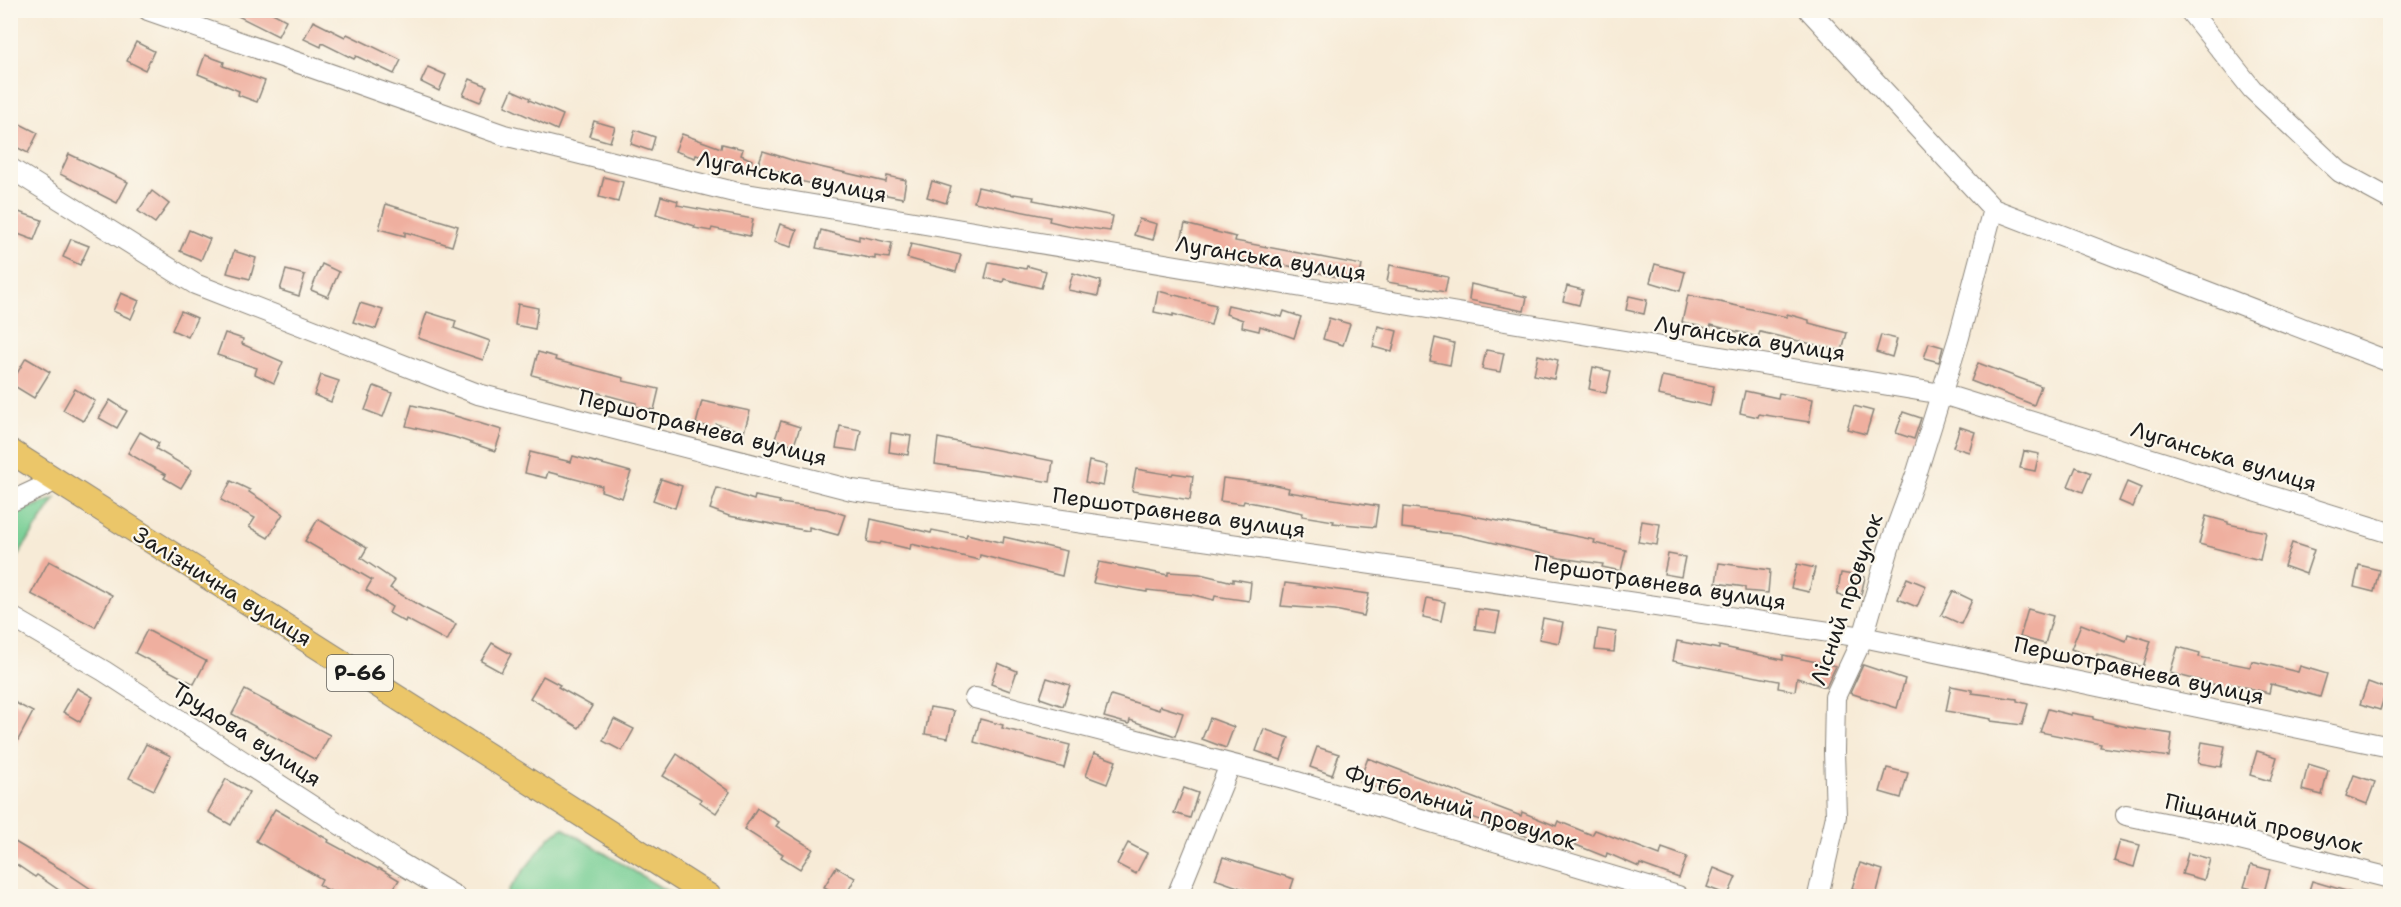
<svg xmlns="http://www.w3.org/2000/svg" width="2401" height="907" viewBox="0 0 2401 907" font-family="'Shantell Sans',sans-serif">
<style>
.green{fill:#75cd93;stroke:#487458;stroke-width:1.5}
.building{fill:#efaf9f}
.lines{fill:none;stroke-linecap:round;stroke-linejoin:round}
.minor-casing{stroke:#8a847a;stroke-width:22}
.major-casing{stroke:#8a847a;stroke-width:26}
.minor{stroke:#fff;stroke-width:20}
.major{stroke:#ebc669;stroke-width:24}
.labels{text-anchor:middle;stroke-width:4.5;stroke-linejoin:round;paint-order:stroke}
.shield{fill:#fbf7ec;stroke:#5f5e5a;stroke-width:1.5}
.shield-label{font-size:21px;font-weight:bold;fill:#1c1c1c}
.street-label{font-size:22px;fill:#1c1c1c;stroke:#fbf7ec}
</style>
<rect width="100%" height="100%" fill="#fbf7ec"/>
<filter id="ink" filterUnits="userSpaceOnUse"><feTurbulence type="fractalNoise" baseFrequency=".0167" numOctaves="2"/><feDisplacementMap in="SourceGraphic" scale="12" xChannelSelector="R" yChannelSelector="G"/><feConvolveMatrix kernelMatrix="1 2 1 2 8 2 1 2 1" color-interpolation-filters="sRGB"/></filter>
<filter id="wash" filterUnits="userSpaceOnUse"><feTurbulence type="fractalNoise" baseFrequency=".008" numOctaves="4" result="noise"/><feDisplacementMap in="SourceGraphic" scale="24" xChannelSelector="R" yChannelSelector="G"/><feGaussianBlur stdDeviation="1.35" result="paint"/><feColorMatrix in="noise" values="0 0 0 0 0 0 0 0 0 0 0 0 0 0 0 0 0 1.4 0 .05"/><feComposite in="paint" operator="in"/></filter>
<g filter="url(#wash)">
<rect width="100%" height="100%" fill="#f7ebd7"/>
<g class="green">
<path d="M56,498L11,566V515Z"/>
<path d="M563,828L675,896H507L509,889L549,838Z"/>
</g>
<g id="blocks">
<g class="building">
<path d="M226,10H267L286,20L278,36Z"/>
<path d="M313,21L345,37L347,34L401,60L394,74L356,56L354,59L322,43L321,47L304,39Z"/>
<path d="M136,42L154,51L145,70L127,61Z"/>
<path d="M205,55L224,62L223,66L265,81L257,102L238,95L239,91L198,74Z"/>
<path d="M428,67L446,75L439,91L421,82Z"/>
<path d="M470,79L487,86L480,102L463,95Z"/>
<path d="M512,90L530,98L529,100L563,115L557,130L505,106Z"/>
<path d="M594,121L615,127L610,142L589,136Z"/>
<path d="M20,124L38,133L28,153L10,144Z"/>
<path d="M635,130L655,137L651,151L631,144Z"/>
<path d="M682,134L721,148L722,144L743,149L741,155L752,160L749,169L696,155L695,158L675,151Z"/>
<path d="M763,151L798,162L886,182L887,176L906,180L903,198L861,190L860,193L819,183L818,185L799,181V179L758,165Z"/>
<path d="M69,154L128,182L117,203L60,174Z"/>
<path d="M604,177L623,182L618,202L599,197Z"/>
<path d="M932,181L951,187L946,203L927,197Z"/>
<path d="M978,187L1014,195V194L1034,197L1033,200L1113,216L1110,231L1066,225L1049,221L1050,217L974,202Z"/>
<path d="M152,191L169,204L155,223L138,211Z"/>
<path d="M661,196L678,201L677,205L753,219L750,236L712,228L711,231L694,228L695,226L656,214Z"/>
<path d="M386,204L458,226L452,246L405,232V236L379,229Z"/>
<path d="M10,209L42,220L34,240L10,231Z"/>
<path d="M1139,219L1157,224L1153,240L1134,235Z"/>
<path d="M780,224L797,230L791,247L774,242Z"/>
<path d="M1185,224L1236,237L1235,241L1362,265L1359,282L1280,264L1279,269L1214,252L1215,248L1181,240Z"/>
<path d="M189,230L210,239L201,260L180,251Z"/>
<path d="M821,230L859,240V236L892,243L889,258L875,256V259L816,248Z"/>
<path d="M71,239L89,246L80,265L63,257Z"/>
<path d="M911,244L961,255L956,272L907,258Z"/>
<path d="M234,251L256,258L250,279L227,273Z"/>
<path d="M989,262L1026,269L1027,266L1046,271L1041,288L1004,279L1003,282L985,278Z"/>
<path d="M322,264L339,272L328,297L311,290Z"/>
<path d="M1655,264L1685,272L1680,291L1650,282Z"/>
<path d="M1390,265L1448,277L1445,292L1387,282Z"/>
<path d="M286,270L305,275L299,296L280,290Z"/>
<path d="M1073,273L1101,281L1098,296L1068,290Z"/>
<path d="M1471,284L1527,297L1524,311L1469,300Z"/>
<path d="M1567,286L1583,290L1579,305L1563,301Z"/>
<path d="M1158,291L1216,305L1211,325L1173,314V316L1154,312Z"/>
<path d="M121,293L139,301L131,319L113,311Z"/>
<path d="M1688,295L1787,317V314L1809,320V323L1847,333L1842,351L1760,332L1758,337L1711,325L1710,329L1682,322Z"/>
<path d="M1629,296L1647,300L1644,314L1626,310Z"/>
<path d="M360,303L383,310L376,329L353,322Z"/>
<path d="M518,304L538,308L535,329L515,325Z"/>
<path d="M1228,305L1282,317L1284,311L1301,317L1294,338L1260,326L1259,331L1242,327L1243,320L1226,314Z"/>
<path d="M181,311L197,318L188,337L172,330Z"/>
<path d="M427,312L456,321L454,328L490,341L483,360L418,338Z"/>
<path d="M1329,318L1350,324L1343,345L1323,339Z"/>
<path d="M1378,326L1397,331L1392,352L1373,347Z"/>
<path d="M225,333L243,339L242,344L283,362L274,383L255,374L257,368L217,355Z"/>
<path d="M1881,335L1897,339L1892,357L1876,352Z"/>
<path d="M1435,338L1454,343L1450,365L1430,361Z"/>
<path d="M1929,343L1943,347L1939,362L1924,358Z"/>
<path d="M1486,350L1504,353L1500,372L1482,369Z"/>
<path d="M538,352L556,357L555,360L624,378L623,381L659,389L654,410L635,406L636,403L532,375Z"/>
<path d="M1538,355L1558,360L1554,379L1534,375Z"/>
<path d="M26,358L50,372L34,398L11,384Z"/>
<path d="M1978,363L2041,386L2034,405L1971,381Z"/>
<path d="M1593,367L1611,371L1606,393L1589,389Z"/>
<path d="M321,375L339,381L331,402L314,395Z"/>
<path d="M1662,376L1714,386L1710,406L1658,395Z"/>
<path d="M374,386L392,393L383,417L365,410Z"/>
<path d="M75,389L95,401L83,421L63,410Z"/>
<path d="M1745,391L1778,398L1779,393L1813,399L1809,422L1759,414L1758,417L1740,413Z"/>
<path d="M110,400L127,411L117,428L99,418Z"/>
<path d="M702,401L750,411L744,432L716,424L715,428L696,424Z"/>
<path d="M412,405L442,412L502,430L495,451L454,437L406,426Z"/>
<path d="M1854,406L1873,411L1866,434L1847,429Z"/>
<path d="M1903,412L1921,418L1914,439L1896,433Z"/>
<path d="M781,421L800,427L794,445L775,439Z"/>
<path d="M840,426L861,430L857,451L836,448Z"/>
<path d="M1960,427L1975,432L1969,452L1953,447Z"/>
<path d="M140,432L159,443L156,449L192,470L181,488L164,478L166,475L128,453Z"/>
<path d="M891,433L911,436L908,455L889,452Z"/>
<path d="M938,438L1053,461L1050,482L935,464Z"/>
<path d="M2024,451L2039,454L2035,471L2020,468Z"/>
<path d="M530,452L571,462L573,456L631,472L622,498L601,491L602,486L548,472L546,478L525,473Z"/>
<path d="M1089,461L1107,465L1103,486L1085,482Z"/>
<path d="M2076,467L2091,473L2083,492L2068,486Z"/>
<path d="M1136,469L1172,475L1173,473L1193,476L1190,500L1132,491Z"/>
<path d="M1223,478L1271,484L1289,488L1288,492L1378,506L1375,527L1333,523L1334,521L1302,516L1303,513L1244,501L1243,504L1220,501Z"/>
<path d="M661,479L682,486L675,508L653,500Z"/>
<path d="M231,481L250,490L249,492L283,514L268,538L249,527L255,518L221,500Z"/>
<path d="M2127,482L2141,488L2133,507L2119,501Z"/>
<path d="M717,488L754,500L755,496L780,501L779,503L827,509L845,515L838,535L809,527V531L729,516L710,509Z"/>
<path d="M1403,507L1458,513L1595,540L1594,543L1626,550L1621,571L1602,567L1603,564L1560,558L1460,535L1402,528Z"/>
<path d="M2206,516L2228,522V524L2266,532L2260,560L2199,544Z"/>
<path d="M318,519L367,548L361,558L395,581L390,588L422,607L456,624L447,641L406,619L405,622L389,613L392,607L366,590L372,580L305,541Z"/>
<path d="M871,519L931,533L932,530L966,537L967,534L1003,543L1004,537L1067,551L1062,576L980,555L979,560L911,544L910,549L881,542L880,544L867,542Z"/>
<path d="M1642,521L1660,524L1657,545L1638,542Z"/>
<path d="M2292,543L2314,550L2306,574L2284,566Z"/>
<path d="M1668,554L1685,557L1681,577L1664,574Z"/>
<path d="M49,561L112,595L95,627L31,594Z"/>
<path d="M1099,562L1168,575V572L1200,574L1233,582V579L1251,582L1249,601L1215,596L1214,600L1194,595L1147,590V592L1093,583Z"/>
<path d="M1719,563L1770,570L1768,593L1745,591V587L1716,583Z"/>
<path d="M1797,564L1815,568L1809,592L1791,588Z"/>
<path d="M2359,565L2379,570L2374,592L2354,587Z"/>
<path d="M1841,573L1865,577L1860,599L1837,595Z"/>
<path d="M1907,578L1926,586L1917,607L1898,599Z"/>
<path d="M1285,583L1369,594L1364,616L1335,610L1281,606Z"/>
<path d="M1953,591L1972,600L1961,624L1941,615Z"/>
<path d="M1427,598L1445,602L1441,621L1423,617Z"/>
<path d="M1478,609L1500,612L1496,632L1475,629Z"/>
<path d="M2028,609L2053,616L2045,644L2020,637Z"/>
<path d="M1543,618L1563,622L1559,643L1539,639Z"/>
<path d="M2081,624L2126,641L2128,634L2151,641L2143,667L2097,654L2096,658L2071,649Z"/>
<path d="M1598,629L1616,632L1614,652L1595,650Z"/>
<path d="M147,630L206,661L194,684L135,653Z"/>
<path d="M1677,641L1719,649V646L1783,660V655L1836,666L1826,687L1797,678L1795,691L1778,688L1779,681L1673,661Z"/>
<path d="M492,643L511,654L501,672L481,661Z"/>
<path d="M2178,647L2200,653L2199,657L2250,667L2252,661L2298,672L2300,666L2327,674L2320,697L2271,684L2269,693L2229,683L2228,688L2170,673Z"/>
<path d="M998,663L1017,671L1010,691L991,684Z"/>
<path d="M1863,665L1905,679L1897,708L1850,693Z"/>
<path d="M543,676L560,685L558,687L592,706L579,728L530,698Z"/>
<path d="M1047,678L1070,685L1063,706L1040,698Z"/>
<path d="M2368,682L2387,689L2380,710L2360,704Z"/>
<path d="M1951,686L1972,690V693L2017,699V701L2028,704L2022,725L1991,721V719L1946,711Z"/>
<path d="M77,688L93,697L80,722L63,712Z"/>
<path d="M245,690L330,735L316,760L232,714Z"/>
<path d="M1111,695L1159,710L1160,706L1183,713L1175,736L1130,720L1129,724L1104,717Z"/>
<path d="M10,700L33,712L10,755Z"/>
<path d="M930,707L954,711L948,738L925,734Z"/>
<path d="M2048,709L2071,715V713L2093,717V719L2127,727L2172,734L2169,757L2100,747L2101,744L2040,732Z"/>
<path d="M1210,718L1234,727L1226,748L1202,739Z"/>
<path d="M614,719L634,729L622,751L603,741Z"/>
<path d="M980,719L1003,725L1002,728L1070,745L1064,768L974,742Z"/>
<path d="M1264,729L1289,738L1281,760L1256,751Z"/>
<path d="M2202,742L2225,746L2221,767L2198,763Z"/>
<path d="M146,744L171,756L154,790L129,778Z"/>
<path d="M1317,747L1339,754L1332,775L1310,767Z"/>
<path d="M2257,751L2277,757L2270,781L2250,775Z"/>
<path d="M1094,753L1116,761L1107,784L1086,776Z"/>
<path d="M677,754L730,792L716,813L700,802L701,799L663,776Z"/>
<path d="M1368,758L1521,816L1522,812L1556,826L1558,821L1592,835L1595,830L1660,855L1662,848L1687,857L1679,878L1640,864L1639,867L1607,853L1606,857L1571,843L1568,848L1534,835L1533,839L1502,827L1501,830L1482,823L1483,821L1428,802L1427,804L1384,785L1382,790L1359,781Z"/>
<path d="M2308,764L2328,770L2322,795L2302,790Z"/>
<path d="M1887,768L1908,773L1901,798L1880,792Z"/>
<path d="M2354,775L2375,782L2367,804L2346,796Z"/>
<path d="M226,779L249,792L231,825L208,812Z"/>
<path d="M1184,788L1198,793L1190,818L1174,813Z"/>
<path d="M757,808L779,822L776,826L813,849L800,869L781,857L783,854L744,829Z"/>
<path d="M275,809L329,840L328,842L378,869L379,868L399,880L388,897H341L319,885L322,879L256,841Z"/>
<path d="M10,839L67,873L103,897H69L37,875L35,877L10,860Z"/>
<path d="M2120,840L2140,845L2134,867L2114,861Z"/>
<path d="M1128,843L1147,853L1136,874L1117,864Z"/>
<path d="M2188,853L2210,859L2204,880L2182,874Z"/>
<path d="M1223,857L1294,879L1288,897H1266L1215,879Z"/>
<path d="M1860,863L1883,870L1876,895L1852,888Z"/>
<path d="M2251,865L2270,870L2264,892L2244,887Z"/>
<path d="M836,867L855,878L845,897L824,887Z"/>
<path d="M1714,868L1736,877L1728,895L1707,887Z"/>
<path d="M2312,881L2353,893V897H2307Z"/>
</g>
</g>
</g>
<g filter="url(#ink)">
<use href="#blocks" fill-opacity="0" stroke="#8a847a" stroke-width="1.5"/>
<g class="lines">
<defs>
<g id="minor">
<path d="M148,10L504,135L734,192L1942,394L2390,533"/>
<path d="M1809,10L1993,209L2390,362"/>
<path d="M2189,10L2252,89L2340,172L2390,199"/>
<path d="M10,168L195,284L478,394L852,490L1414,570L1863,637L2390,747"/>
<path d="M10,502L57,480"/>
<path d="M10,616L104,671L395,860L455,896"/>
<path d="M975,698L1284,778L1678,896"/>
<path d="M2126,815L2208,832L2390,878"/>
<path d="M1177,896L1230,765"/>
<path d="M1818,896L1836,816L1834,751L1835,697L1863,637L1889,548L1917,472L1959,337L1993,209"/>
</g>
<path id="major" d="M10,451L709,896"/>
</defs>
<use href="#minor" class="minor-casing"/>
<use href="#major" class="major-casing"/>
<use href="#minor" class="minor"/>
<use href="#major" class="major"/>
</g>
</g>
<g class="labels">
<rect class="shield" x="327" y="655" width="66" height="36" rx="4.5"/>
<g class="shield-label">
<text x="360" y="680">Р-66</text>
</g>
<g class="street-label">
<text transform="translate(792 176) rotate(11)" y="8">Луганська вулиця</text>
<text transform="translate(1271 258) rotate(9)" y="8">Луганська вулиця</text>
<text transform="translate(1750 338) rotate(9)" y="8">Луганська вулиця</text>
<text transform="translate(703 427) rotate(14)" y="8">Першотравнева вулиця</text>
<text transform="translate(2224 456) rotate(17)" y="8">Луганська вулиця</text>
<text transform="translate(1179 512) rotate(8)" y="8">Першотравнева вулиця</text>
<text transform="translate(1660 582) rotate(9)" y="8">Першотравнева вулиця</text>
<text transform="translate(223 586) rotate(32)" y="8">Залізнична вулиця</text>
<text transform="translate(1846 599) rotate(-71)" y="8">Лісний провулок</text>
<text transform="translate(2139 670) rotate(12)" y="8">Першотравнева вулиця</text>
<text transform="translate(247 734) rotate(33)" y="8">Трудова вулиця</text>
<text transform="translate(1461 807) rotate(17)" y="8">Футбольний провулок</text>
<text transform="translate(2264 823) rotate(13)" y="8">Піщаний провулок</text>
</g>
</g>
<rect width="2401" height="907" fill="none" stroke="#fbf7ec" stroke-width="36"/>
</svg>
